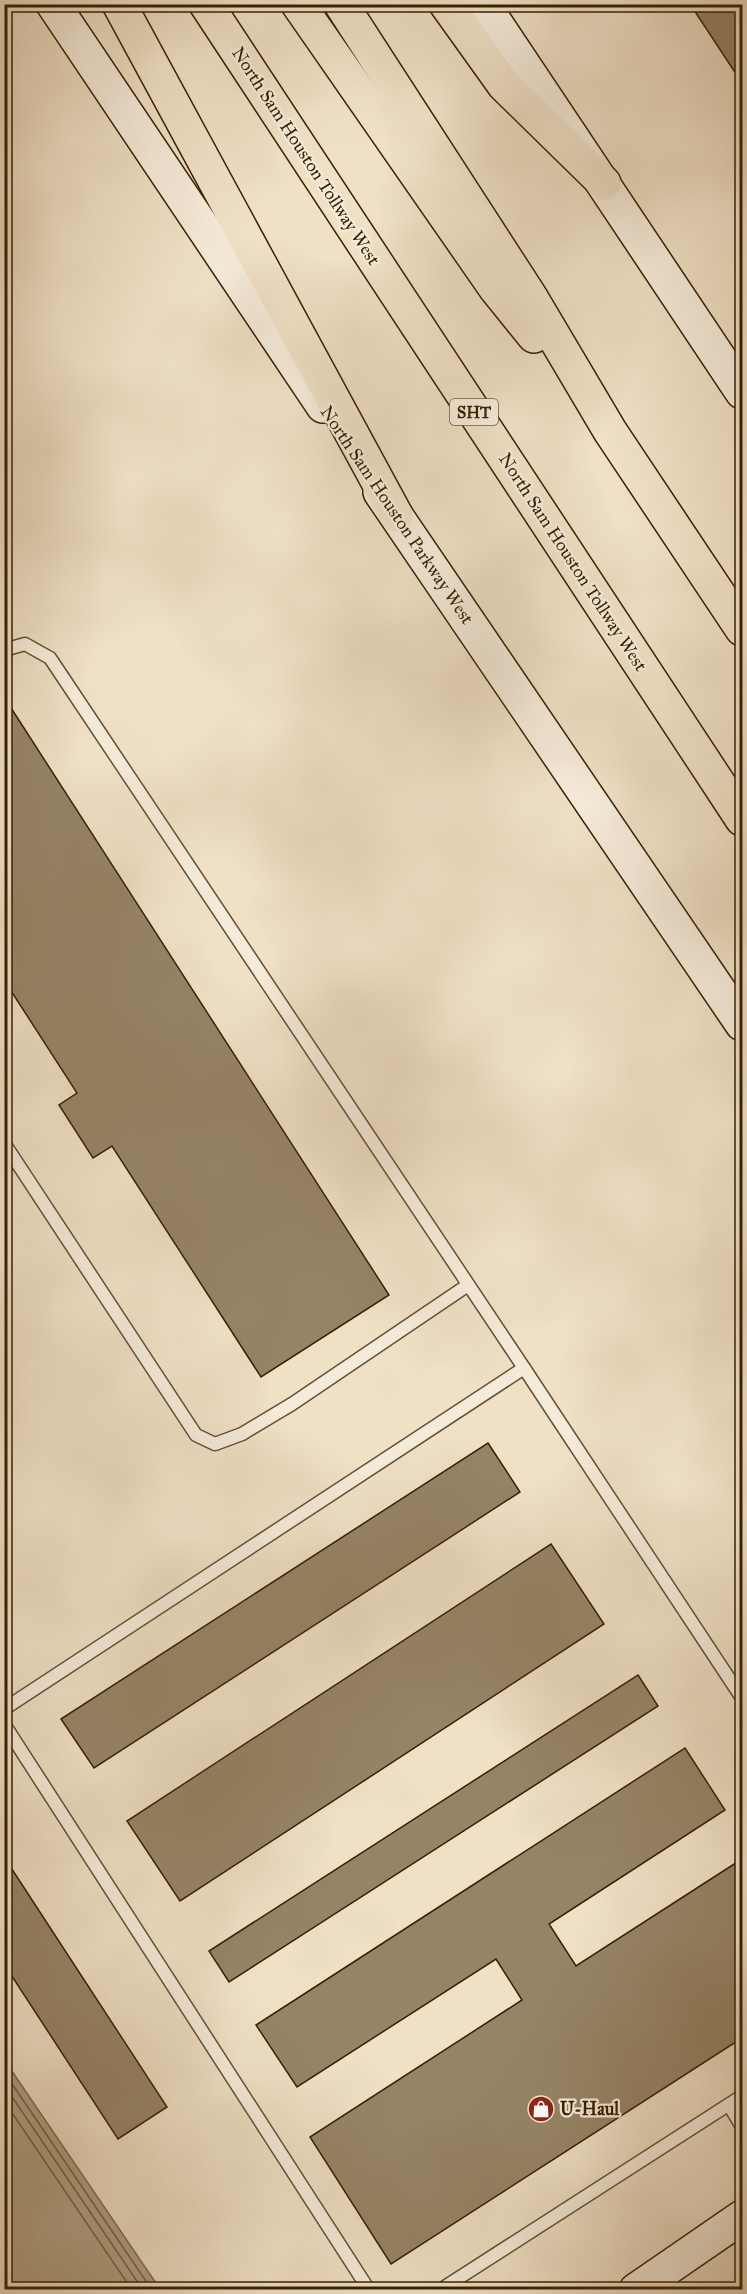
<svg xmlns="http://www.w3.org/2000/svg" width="747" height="2294" viewBox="0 0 747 2294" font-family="'IM FELL Great Primer',serif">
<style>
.water{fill:#b09f83;stroke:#7f6d4f;stroke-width:1.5}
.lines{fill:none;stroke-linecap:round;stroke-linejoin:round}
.shore{stroke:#736042;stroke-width:1.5}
.building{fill:#968467;stroke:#362100;stroke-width:1.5}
.service-casing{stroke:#645132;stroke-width:15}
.secondary-casing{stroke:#362100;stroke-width:36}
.motorway-casing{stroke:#362100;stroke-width:36}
.service{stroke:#f5ebda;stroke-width:12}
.secondary{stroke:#f5ebda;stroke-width:33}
.motorway{stroke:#efe0c6;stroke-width:33}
.labels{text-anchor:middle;stroke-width:4.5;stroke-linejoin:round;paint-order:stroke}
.shield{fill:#f5ebda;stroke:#6f5e41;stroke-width:1.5}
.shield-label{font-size:16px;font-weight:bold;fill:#362100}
.street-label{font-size:18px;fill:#362100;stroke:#f5ebda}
.poi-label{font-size:18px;font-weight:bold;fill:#362100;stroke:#f5ebda;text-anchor:start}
</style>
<rect width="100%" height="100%" fill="#efe0c6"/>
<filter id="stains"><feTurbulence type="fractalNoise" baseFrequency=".00333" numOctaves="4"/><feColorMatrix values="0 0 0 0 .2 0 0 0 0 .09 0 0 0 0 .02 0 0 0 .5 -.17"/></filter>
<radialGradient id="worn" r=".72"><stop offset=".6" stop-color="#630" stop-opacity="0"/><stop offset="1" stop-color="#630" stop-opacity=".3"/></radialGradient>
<path class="water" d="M5,2061L160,2289H5Z"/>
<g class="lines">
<g class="shore">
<path d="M4,2072L152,2290"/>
<path d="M4,2085L143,2290"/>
<path d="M4,2101L132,2290"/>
</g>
</g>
<g class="building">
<path d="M690,4H742V83Z"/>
<path d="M4,697L389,1295L261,1377L112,1146L93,1158L59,1105L77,1093L4,980Z"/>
<path d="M488,1443L520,1492L94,1768L61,1719Z"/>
<path d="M551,1544L604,1624L180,1901L127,1821Z"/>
<path d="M638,1675L658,1706L229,1982L209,1951Z"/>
<path d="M685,1748L725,1810L549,1924L576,1966L742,1859V2038L391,2264L310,2137L522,2000L496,1959L297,2087L256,2025Z"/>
<path d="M4,1857L167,2107L118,2139L4,1964Z"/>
</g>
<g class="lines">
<defs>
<g id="service">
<path d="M4,650L25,644L50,658L524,1368"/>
<path d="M4,1143L196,1435L215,1444L242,1434L292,1404L468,1285"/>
<path d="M4,1709L524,1368L742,1698"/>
<path d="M4,1724L369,2290"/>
<path d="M729,2105L742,2127"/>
<path d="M440,2290L742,2096"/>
</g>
<g id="secondary">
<path d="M53,4L323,406"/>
<path d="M483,4L742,392"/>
<path d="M380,492L742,1024"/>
<path d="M636,2290L742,2217"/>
</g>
<g id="motorway">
<path d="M119,4L396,515"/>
<path d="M206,4L742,819"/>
<path d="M298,4L496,289L534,336"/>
<path d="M341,4L530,296L610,431L742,629"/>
<path d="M446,4L504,85L604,183"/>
</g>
</defs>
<use href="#service" class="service-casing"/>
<use href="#secondary" class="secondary-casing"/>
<use href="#motorway" class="motorway-casing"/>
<use href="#service" class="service"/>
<use href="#secondary" class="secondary"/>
<use href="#motorway" class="motorway"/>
</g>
<defs>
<symbol id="shop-disc" viewBox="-11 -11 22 22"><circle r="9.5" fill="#8f2418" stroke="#f5ebda"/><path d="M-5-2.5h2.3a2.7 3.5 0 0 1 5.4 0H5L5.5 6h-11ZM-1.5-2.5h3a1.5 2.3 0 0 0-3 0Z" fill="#fff"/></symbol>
</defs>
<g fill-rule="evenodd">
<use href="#shop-disc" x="526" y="2094" width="30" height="30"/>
</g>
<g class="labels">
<rect class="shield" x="450" y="399" width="48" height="26" rx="4.5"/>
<g class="shield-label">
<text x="474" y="418">SHT</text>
</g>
<g class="street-label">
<text transform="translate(306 156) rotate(57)" y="6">North Sam Houston Tollway West</text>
<text transform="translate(397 515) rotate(56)" y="6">North Sam Houston Parkway West</text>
<text transform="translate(573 562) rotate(57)" y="6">North Sam Houston Tollway West</text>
</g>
<g class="poi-label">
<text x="560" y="2115">U-Haul</text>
</g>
</g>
<rect width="747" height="2294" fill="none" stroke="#efe0c6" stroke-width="24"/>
<rect x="6" y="6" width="735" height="2282" fill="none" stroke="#362100" stroke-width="3"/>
<rect x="12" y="12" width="723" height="2270" fill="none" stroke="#362100" stroke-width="1.5"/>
<rect width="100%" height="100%" filter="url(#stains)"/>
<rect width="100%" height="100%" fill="url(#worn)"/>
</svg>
